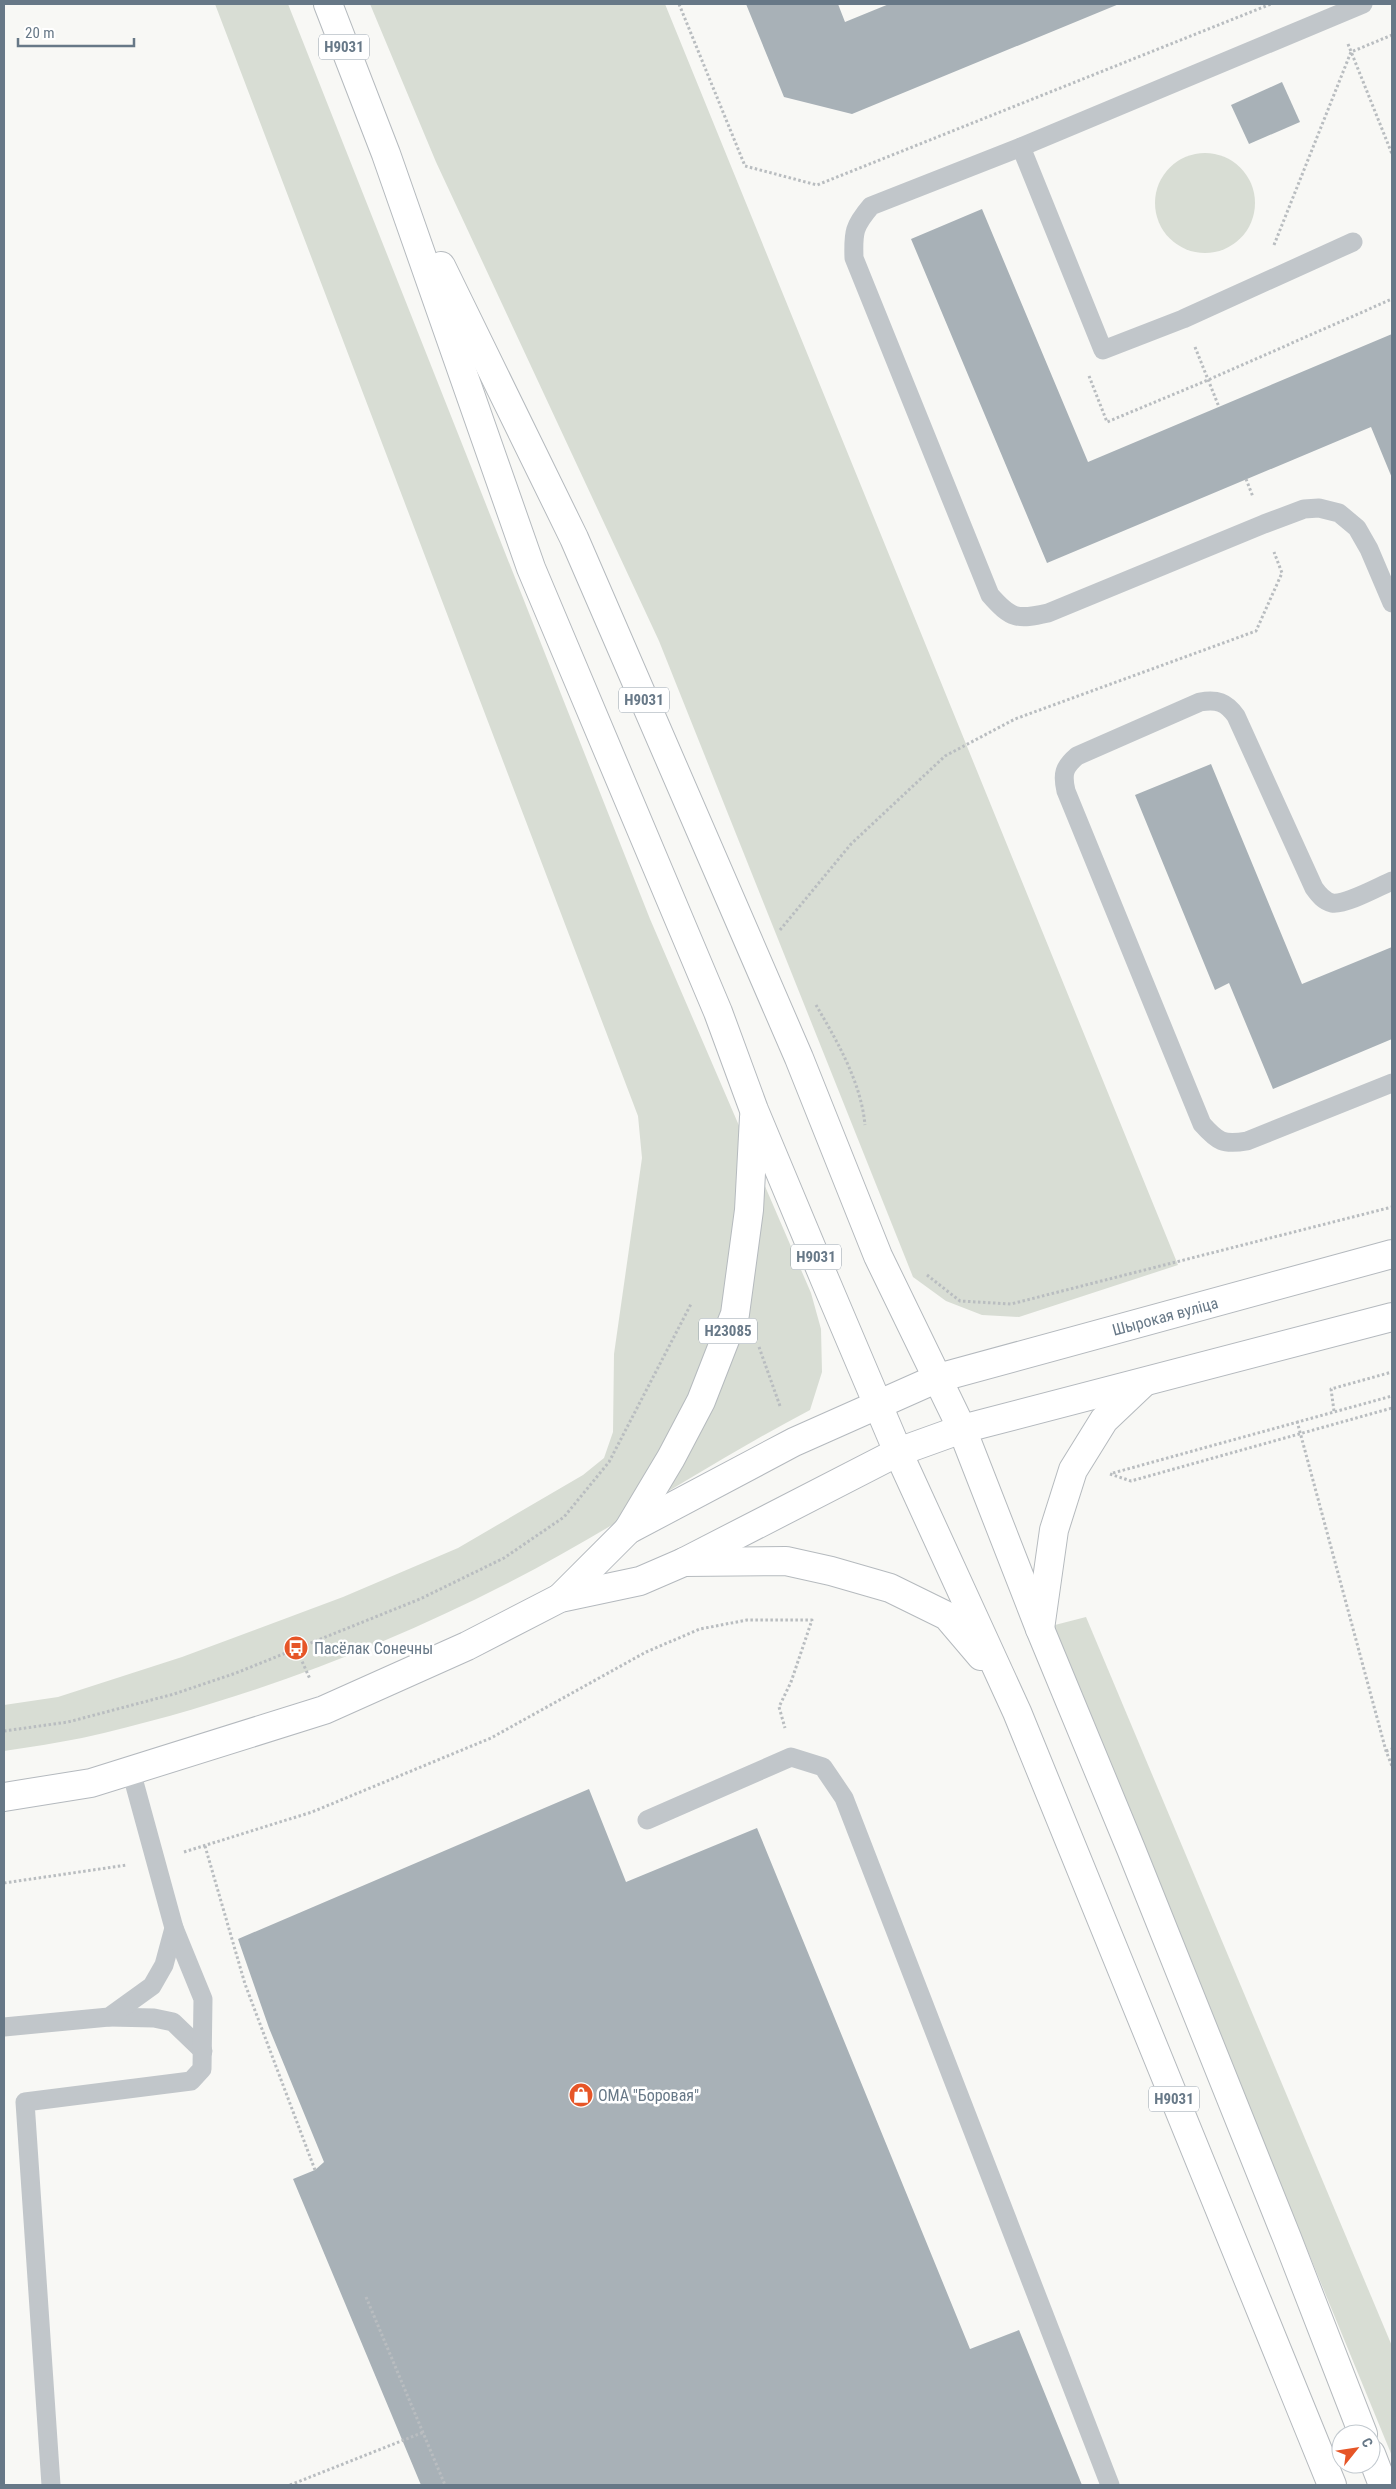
<svg xmlns="http://www.w3.org/2000/svg" width="1396" height="2489" viewBox="0 0 1396 2489" font-family="'Roboto Condensed',sans-serif">
<style>
.green{fill:#d8ddd4}
.building{fill:#a8b1b7}
.lines{fill:none;stroke-linecap:round;stroke-linejoin:round}
.secondary-casing{stroke:#b4b9be;stroke-width:30}
.primary-casing{stroke:#b5babe;stroke-width:30}
.path{stroke:#b9bdc0;stroke-width:3;stroke-dasharray:2.5 2.5;stroke-linecap:butt}
.lane{stroke:#c1c6ca;stroke-width:19}
.secondary{stroke:#fff;stroke-width:28}
.primary{stroke:#fff;stroke-width:28}
.labels{text-anchor:middle;stroke-width:5;stroke-linejoin:round;paint-order:stroke}
.shield{fill:#fff;stroke:#95a0ab;stroke-width:1}
.shield-label{font-size:15px;font-weight:bold;fill:#677887}
.street-label{font-size:16px;fill:#677887;stroke:#fff}
.poi-label{font-size:16px;fill:#677887;stroke:#fff;text-anchor:start}
</style>
<rect width="100%" height="100%" fill="#f8f8f5"/>
<g class="green">
<path d="M215,4H288L650,919L811,1293L821,1329L822,1372L810,1410C707,1464 610,1531 506,1584C373,1652 229,1705 82,1738C57,1743 30,1747 4,1751V1705L58,1697L182,1657L343,1597L458,1548L583,1475L604,1458L613,1432L614,1354L642,1158L638,1116Z"/>
<path d="M370,4H665L1178,1265L1019,1317L982,1315L946,1301L913,1277L659,641L436,162Z"/>
<circle cx="1205" cy="203" r="50"/>
<path d="M1086,1617L1392,2346V2456L1051,1626Z"/>
</g>
<g class="building">
<path d="M746,4H838L845,22L889,4H1119L852,114L784,97Z"/>
<path d="M1282,82L1300,122L1249,144L1231,105Z"/>
<path d="M982,209L1088,462L1392,334V478L1371,427L1047,563L911,239Z"/>
<path d="M1211,764L1302,984L1392,947V1039L1273,1089L1229,983L1215,990L1135,795Z"/>
<path d="M589,1789L626,1882L757,1828L970,2349L1019,2330L1082,2485H421L293,2179L315,2170L324,2162L269,2028L238,1939Z"/>
</g>
<g class="lines">
<defs>
<g id="secondary">
<path d="M560,1598L628,1530L794,1442L938,1378L1392,1254"/>
<path d="M4,1797L91,1783L324,1710L467,1646L560,1598L640,1581L684,1562L898,1452L962,1429L1392,1317"/>
</g>
<g id="primary">
<path d="M328,4L386,154L531,568L718,1012L754,1110L825,1280L898,1452L1017,1712L1332,2485"/>
<path d="M441,266L574,538L799,1058L878,1256L962,1429L1040,1629L1131,1849L1287,2238L1363,2434"/>
<path d="M628,1530L671,1458L701,1401L735,1314L749,1210L754,1117"/>
<path d="M684,1562L786,1561L831,1571L890,1588L947,1616L981,1656"/>
<path d="M1040,1629L1054,1530L1073,1470L1104,1420L1143,1383"/>
<path d="M1371,2454L1383,2485"/>
</g>
</defs>
<use href="#secondary" class="secondary-casing"/>
<use href="#primary" class="primary-casing"/>
<g class="path">
<path d="M679,4L745,166L817,185L1271,4"/>
<path d="M1348,44L1392,154"/>
<path d="M1274,245L1351,52L1392,35"/>
<path d="M1195,347L1219,407"/>
<path d="M1089,376L1107,422L1208,380L1392,299"/>
<path d="M1246,479L1253,497"/>
<path d="M780,930L851,844L945,756L1015,719L1256,631L1282,573L1274,552"/>
<path d="M816,1005C837,1041 861,1082 865,1125"/>
<path d="M927,1275L960,1301L1011,1304L1392,1207"/>
<path d="M759,1347L780,1406"/>
<path d="M1334,1411L1331,1389L1392,1372"/>
<path d="M1297,1421L1386,1751L1392,1766"/>
<path d="M1113,1473L1392,1396"/>
<path d="M1110,1474L1131,1481L1392,1408"/>
<path d="M296,1648L310,1679"/>
<path d="M4,1731L68,1722L174,1694L236,1673L420,1599L504,1558L564,1517L609,1462L691,1304"/>
<path d="M1386,1751L1392,1749"/>
<path d="M205,1846L245,1984L315,2170"/>
<path d="M184,1852L312,1812L491,1738L646,1652L700,1629L747,1620H812L791,1682L779,1707L785,1728"/>
<path d="M4,1883L127,1865"/>
<path d="M366,2297L445,2485"/>
<path d="M290,2485L424,2432"/>
</g>
<g class="lane">
<path d="M1363,4L1021,147L871,206C854,226 853,232 854,258L990,595C1011,619 1017,620 1048,613L1264,524L1304,509L1319,508L1339,513L1357,528L1369,549L1392,603"/>
<path d="M1021,147L1103,350L1183,319L1353,242"/>
<path d="M1392,881C1378,887 1346,905 1332,903C1324,901 1319,895 1314,888L1236,716C1226,702 1217,699 1200,702L1077,756C1064,767 1062,774 1066,791L1202,1124C1218,1142 1223,1145 1247,1141L1392,1083"/>
<path d="M647,1820L791,1757L823,1767L844,1798L1110,2485"/>
<path d="M109,2017L154,2018L173,2022L203,2051"/>
<path d="M4,2027L109,2017L152,1986L164,1965L174,1928"/>
<path d="M51,2485L25,2102L191,2081L202,2069L203,1999L174,1928L131,1771"/>
</g>
<use href="#secondary" class="secondary"/>
<use href="#primary" class="primary"/>
</g>
<defs>
<symbol id="bus-disc" viewBox="-11 -11 22 22"><circle r="9.5" fill="#e65527" stroke="#fff"/><path d="M-5-6H5V4H4V6H2V4H-2V6H-4V4H-5ZM-3.5-4V0h7V-4ZM-3.5 1.2v1.5H-2V1.2ZM2 1.2v1.5H3.5V1.2Z" fill="#fff"/></symbol>
<symbol id="shop-disc" viewBox="-11 -11 22 22"><circle r="9.5" fill="#e65527" stroke="#fff"/><path d="M-5-2.5h2.3a2.7 3.5 0 0 1 5.4 0H5L5.5 6h-11ZM-1.5-2.5h3a1.5 2.3 0 0 0-3 0Z" fill="#fff"/></symbol>
</defs>
<g fill-rule="evenodd">
<use href="#bus-disc" x="282" y="1634" width="28" height="28"/>
<use href="#shop-disc" x="567" y="2081" width="28" height="28"/>
</g>
<g class="labels">
<g class="shield">
<rect x="319" y="34.5" width="50" height="25" rx="4"/>
<rect x="619" y="687.5" width="50" height="25" rx="4"/>
<rect x="791" y="1244.5" width="50" height="25" rx="4"/>
<rect x="699" y="1318.5" width="58" height="25" rx="4"/>
<rect x="1149" y="2086.5" width="50" height="25" rx="4"/>
</g>
<g class="shield-label">
<text x="344" y="52">Н9031</text>
<text x="644" y="705">Н9031</text>
<text x="816" y="1262">Н9031</text>
<text x="728" y="1336">Н23085</text>
<text x="1174" y="2104">Н9031</text>
</g>
<g class="street-label">
<text transform="translate(1165 1316) rotate(-15)" y="6">Шырокая вуліца</text>
</g>
<g class="poi-label">
<text x="314" y="1654">Пасёлак Сонечны</text>
<text x="598" y="2101">ОМА "Боровая"</text>
</g>
</g>
<rect width="1396" height="2489" fill="none" stroke="#677887" stroke-width="10"/>
<g transform="translate(1356 2449) rotate(60)"><circle r="24" fill="#ffffff" stroke="#c2c9cf"/>
<path d="M0-4L9 19L0 12L-9 19Z" fill="#e65527"/>
<text y="-8" font-size="14" font-weight="bold" text-anchor="middle" fill="#677887">С</text>
</g>
<path d="M18 38v8h116v-8" fill="none" stroke="#677887" stroke-width="2.5"/>
<text x="25" y="38" font-size="15" fill="#677887" stroke="#ffffff" stroke-width="4" paint-order="stroke">20 m</text>
</svg>
